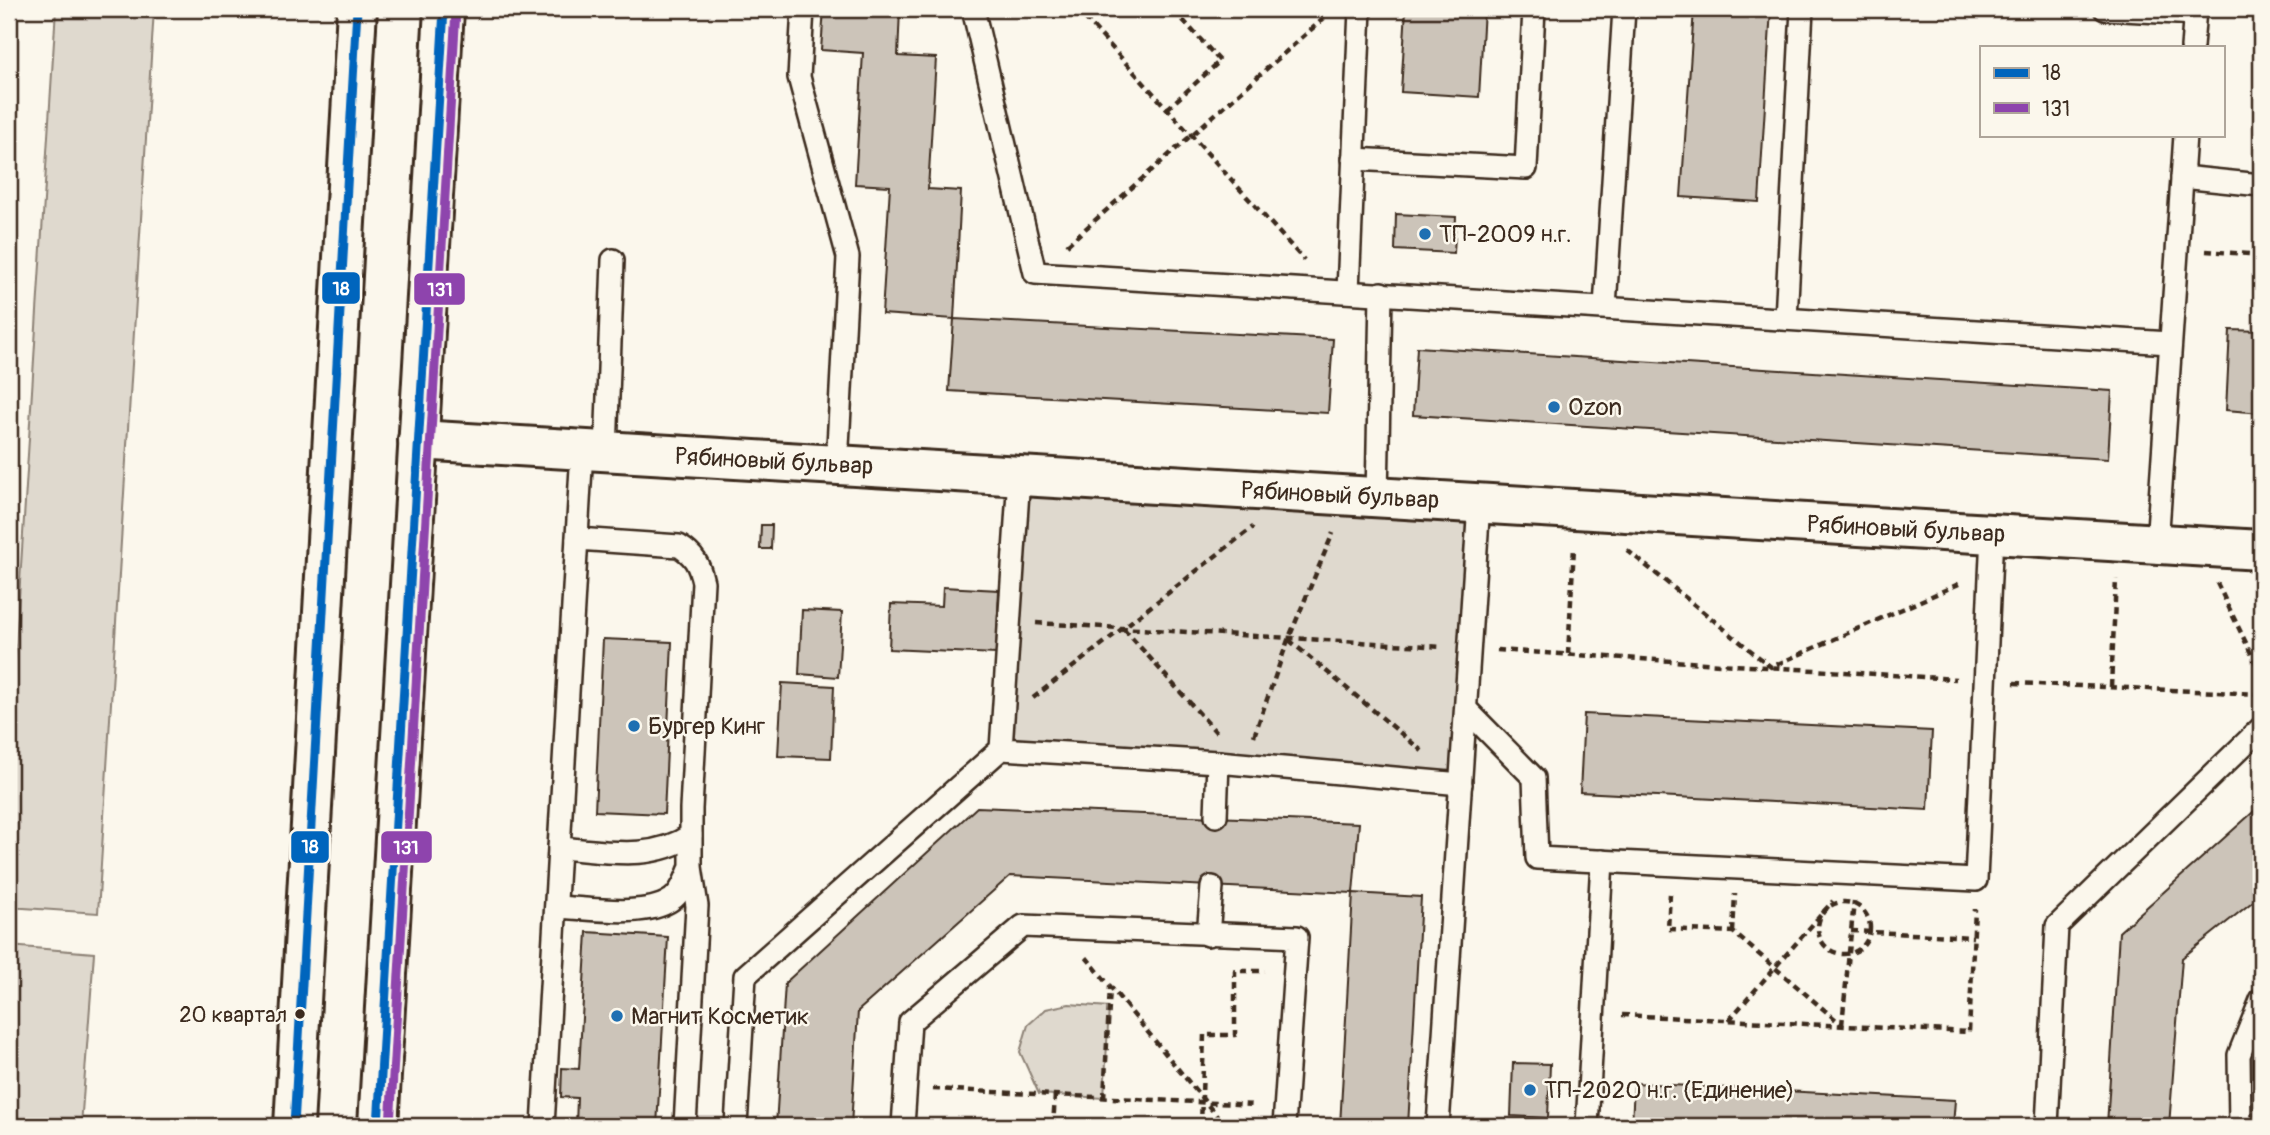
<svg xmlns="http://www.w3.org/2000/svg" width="2270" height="1135" viewBox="0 0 2270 1135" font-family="Pangolin,sans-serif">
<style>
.green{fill:#dfd9ce;stroke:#8d8276;stroke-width:2}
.building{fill:#ccc4b9;stroke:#3b2a1e;stroke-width:2}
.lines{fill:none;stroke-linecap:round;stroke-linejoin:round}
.lane-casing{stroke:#3b2a1e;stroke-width:26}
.street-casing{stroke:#3b2a1e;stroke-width:44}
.primary-casing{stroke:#3b2a1e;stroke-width:44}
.path{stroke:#3b2a1e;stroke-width:4.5;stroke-dasharray:7 5;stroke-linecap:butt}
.lane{stroke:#fbf7ec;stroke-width:21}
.street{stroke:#fbf7ec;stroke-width:38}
.primary{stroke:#fbf7ec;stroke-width:38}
.bus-1-casing{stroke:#fbf7ec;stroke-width:14}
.bus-2-casing{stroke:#fbf7ec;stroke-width:14}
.bus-1{stroke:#0065bd;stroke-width:9}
.bus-2{stroke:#8e44ad;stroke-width:9}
.poi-dot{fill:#1f6fb2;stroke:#fbf7ec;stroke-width:2.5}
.bus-dot{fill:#3b2a1e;stroke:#fbf7ec;stroke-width:2.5}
.labels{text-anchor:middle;stroke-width:5;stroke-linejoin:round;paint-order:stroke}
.bus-label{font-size:22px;fill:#3b2a1e;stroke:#fbf7ec;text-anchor:end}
.poi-label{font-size:24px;fill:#3b2a1e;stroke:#fbf7ec;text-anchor:start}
.street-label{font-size:24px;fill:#3b2a1e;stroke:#fbf7ec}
.line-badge{stroke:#fbf7ec;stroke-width:2.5}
.badge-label{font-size:19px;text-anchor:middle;font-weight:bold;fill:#fff}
</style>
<rect width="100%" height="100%" fill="#fbf7ec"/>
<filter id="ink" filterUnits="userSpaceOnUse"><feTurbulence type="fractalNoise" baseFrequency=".0143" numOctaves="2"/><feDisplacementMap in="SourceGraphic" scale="14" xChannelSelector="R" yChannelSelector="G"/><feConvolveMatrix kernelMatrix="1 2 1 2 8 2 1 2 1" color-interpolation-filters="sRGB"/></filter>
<g filter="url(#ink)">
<g class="green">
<path d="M56,9H154L98,913L9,907V757Z"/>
<path d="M1019,476L1479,503L1461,784L1001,749Z"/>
<path d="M9,946L94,953L81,1126H9Z"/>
<path d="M2261,1000V1126H2240L2256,1009Z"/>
<path d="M1069,1004L1109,1007L1104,1098L1039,1094L1020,1052L1028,1025L1046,1009Z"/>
</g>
<g class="building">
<path d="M824,9H900L898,56L936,58L928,189L961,191L954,319L882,314L890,186L855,184L863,53L821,50Z"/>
<path d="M1406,9H1484L1479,97L1401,92Z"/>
<path d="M1694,9H1771L1759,202L1681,197Z"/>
<path d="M1396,214L1456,217L1454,253L1395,250Z"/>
<path d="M954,319L1333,339L1328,413L949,391Z"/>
<path d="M2230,330L2261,331V413L2226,410Z"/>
<path d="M1417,347L2112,391L2108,459L1413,415Z"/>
<path d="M761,525H772L771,549H760Z"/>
<path d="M943,587L999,590L996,654L889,649L891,604L942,606Z"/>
<path d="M802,610L842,612L838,677L799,674Z"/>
<path d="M603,639L672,642L664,814L595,811Z"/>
<path d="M782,683L834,686L831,758L778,756Z"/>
<path d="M1584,714L1932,731L1928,810L1580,792Z"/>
<path d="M2261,805V895L2182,958L2169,1126H2107L2119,932Z"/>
<path d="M977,807L1359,823L1353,893L1010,876L858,1011L851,1126H776L785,983Z"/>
<path d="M1353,893L1421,897L1408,1126H1340Z"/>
<path d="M587,932L668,937L657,1126H576L577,1098L561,1097L562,1068L579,1069Z"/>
<path d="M1513,1063L1550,1064L1548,1118L1511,1116Z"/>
<path d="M1634,1083L1955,1100L1953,1126H1632Z"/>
</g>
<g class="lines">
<defs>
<g id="lane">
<path d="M803,9L799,77L848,257L837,465"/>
<path d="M973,9L1035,273L2170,343"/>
<path d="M2105,9L2195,14"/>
<path d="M2192,47L2195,9"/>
<path d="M1353,159L1526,168L1534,9"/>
<path d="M2182,177L2261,185"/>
<path d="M1348,291L1360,9"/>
<path d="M1605,307L1624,9"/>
<path d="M1786,319L1802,9"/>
<path d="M606,451L613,260"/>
<path d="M1377,497L1381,293"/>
<path d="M577,539L679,546C694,555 699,564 703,582L691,809V867L697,906L685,1126"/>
<path d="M2157,544L2185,135"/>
<path d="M1466,709L1534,778L1537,858L1976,880L1992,534"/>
<path d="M1001,749L1218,762L1461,784"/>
<path d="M1216,816L1218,762"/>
<path d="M559,848C605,851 651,862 691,835"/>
<path d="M556,907C587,908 645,918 671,900C682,893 686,878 691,867"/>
<path d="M1208,935L1212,887"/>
<path d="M543,1126L582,450"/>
<path d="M736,1126L745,976L1001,749L1019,476"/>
<path d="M903,1126L910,1022L1023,926L1297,937L1284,1126"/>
<path d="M1438,1126L1479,503"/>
<path d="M1587,1126L1602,861"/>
<path d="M2047,1126L2057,926L2261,728"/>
<path d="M2240,1126L2239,1055L2261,1000"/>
</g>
<path id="street" d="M418,440L2261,550"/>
<g id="primary">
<path d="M294,1126L357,9"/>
<path d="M378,1126L444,9"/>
</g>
</defs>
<use href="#lane" class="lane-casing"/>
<use href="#street" class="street-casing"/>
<use href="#primary" class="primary-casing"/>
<g class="path">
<path d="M1077,9L1304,260"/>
<path d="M1167,109L1220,61L1173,9"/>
<path d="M1067,245L1331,12"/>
<path d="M2206,251L2261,255"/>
<path d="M1627,550L1771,667L1961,583"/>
<path d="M2217,583L2261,674"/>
<path d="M1036,623L1443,647"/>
<path d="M1124,629L1216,732"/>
<path d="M1289,640L1422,751"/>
<path d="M1497,650L1956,679"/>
<path d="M1568,654L1574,547"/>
<path d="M2014,683L2261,694"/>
<path d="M2111,687L2116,579"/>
<path d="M1033,698L1253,527"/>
<path d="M1254,736L1288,640L1333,533"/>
<path d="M1670,894L1668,929L1733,932L1842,1025"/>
<circle cx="1844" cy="928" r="26"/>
<path d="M1851,931L1973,937"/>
<path d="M1733,932L1735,894"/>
<path d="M1086,957L1225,1126"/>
<path d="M1622,1015L1969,1032L1975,909"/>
<path d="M1729,1020L1833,901"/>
<path d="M1842,1025L1854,901"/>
<path d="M933,1089L1256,1105"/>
<path d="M1104,1098L1110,987"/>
<path d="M1053,1126L1055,1095"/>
<path d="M1201,1126L1204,1035H1235V971H1265"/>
</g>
<use href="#lane" class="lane"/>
<use href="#street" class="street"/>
<use href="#primary" class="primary"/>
<defs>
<g id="bus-1">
<path d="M294,1126L357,9"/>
<path d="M378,1126L444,9"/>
</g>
<path id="bus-2" d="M390,1126L456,10"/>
</defs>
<use href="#bus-1" class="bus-1-casing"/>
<use href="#bus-2" class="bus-2-casing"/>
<use href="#bus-1" class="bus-1"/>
<use href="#bus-2" class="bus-2"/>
</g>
</g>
<g class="poi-dot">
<circle cx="1425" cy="234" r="7"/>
<circle cx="1554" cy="407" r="7"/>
<circle cx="634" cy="726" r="7"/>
<circle cx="617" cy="1016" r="7"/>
<circle cx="1530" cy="1090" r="7"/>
</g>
<circle class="bus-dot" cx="300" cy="1014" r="6"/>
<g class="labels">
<g class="bus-label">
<text x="287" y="1022">20 квартал</text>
</g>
<g class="poi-label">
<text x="1439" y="242">ТП-2009 н.г.</text>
<text x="1568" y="415">Ozon</text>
<text x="648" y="734">Бургер Кинг</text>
<text x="631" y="1024">Магнит Косметик</text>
<text x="1544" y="1098">ТП-2020 н.г. (Единение)</text>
</g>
<g class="street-label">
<text transform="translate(774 461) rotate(3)" y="8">Рябиновый бульвар</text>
<text transform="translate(1340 495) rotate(3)" y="8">Рябиновый бульвар</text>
<text transform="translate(1906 529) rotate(3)" y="8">Рябиновый бульвар</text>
</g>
</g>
<g class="line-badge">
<rect x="321" y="271" width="40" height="34" rx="7" fill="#0065bd"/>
<rect x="413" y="272" width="53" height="34" rx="7" fill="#8e44ad"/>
<rect x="290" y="830" width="40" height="34" rx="7" fill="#0065bd"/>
<rect x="380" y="830" width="53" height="34" rx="7" fill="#8e44ad"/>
</g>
<g class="badge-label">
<text x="341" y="295">18</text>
<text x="440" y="296">131</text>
<text x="310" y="853">18</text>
<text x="406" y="854">131</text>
</g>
<rect width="2270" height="1135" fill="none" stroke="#fbf7ec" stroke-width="35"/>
<rect x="18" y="18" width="2235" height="1100" fill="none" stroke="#3b2a1e" stroke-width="2.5" filter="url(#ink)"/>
<rect x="1980" y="46" width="245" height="91" fill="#fbf7ec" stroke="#aea59a" stroke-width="2"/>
<rect x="1994" y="68" width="35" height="10" fill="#0065bd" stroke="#aea59a" stroke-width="2"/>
<text x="2042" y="80" font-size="21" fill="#3b2a1e">18</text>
<rect x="1994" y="103" width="35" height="10" fill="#8e44ad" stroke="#aea59a" stroke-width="2"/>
<text x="2042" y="116" font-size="21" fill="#3b2a1e">131</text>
</svg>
